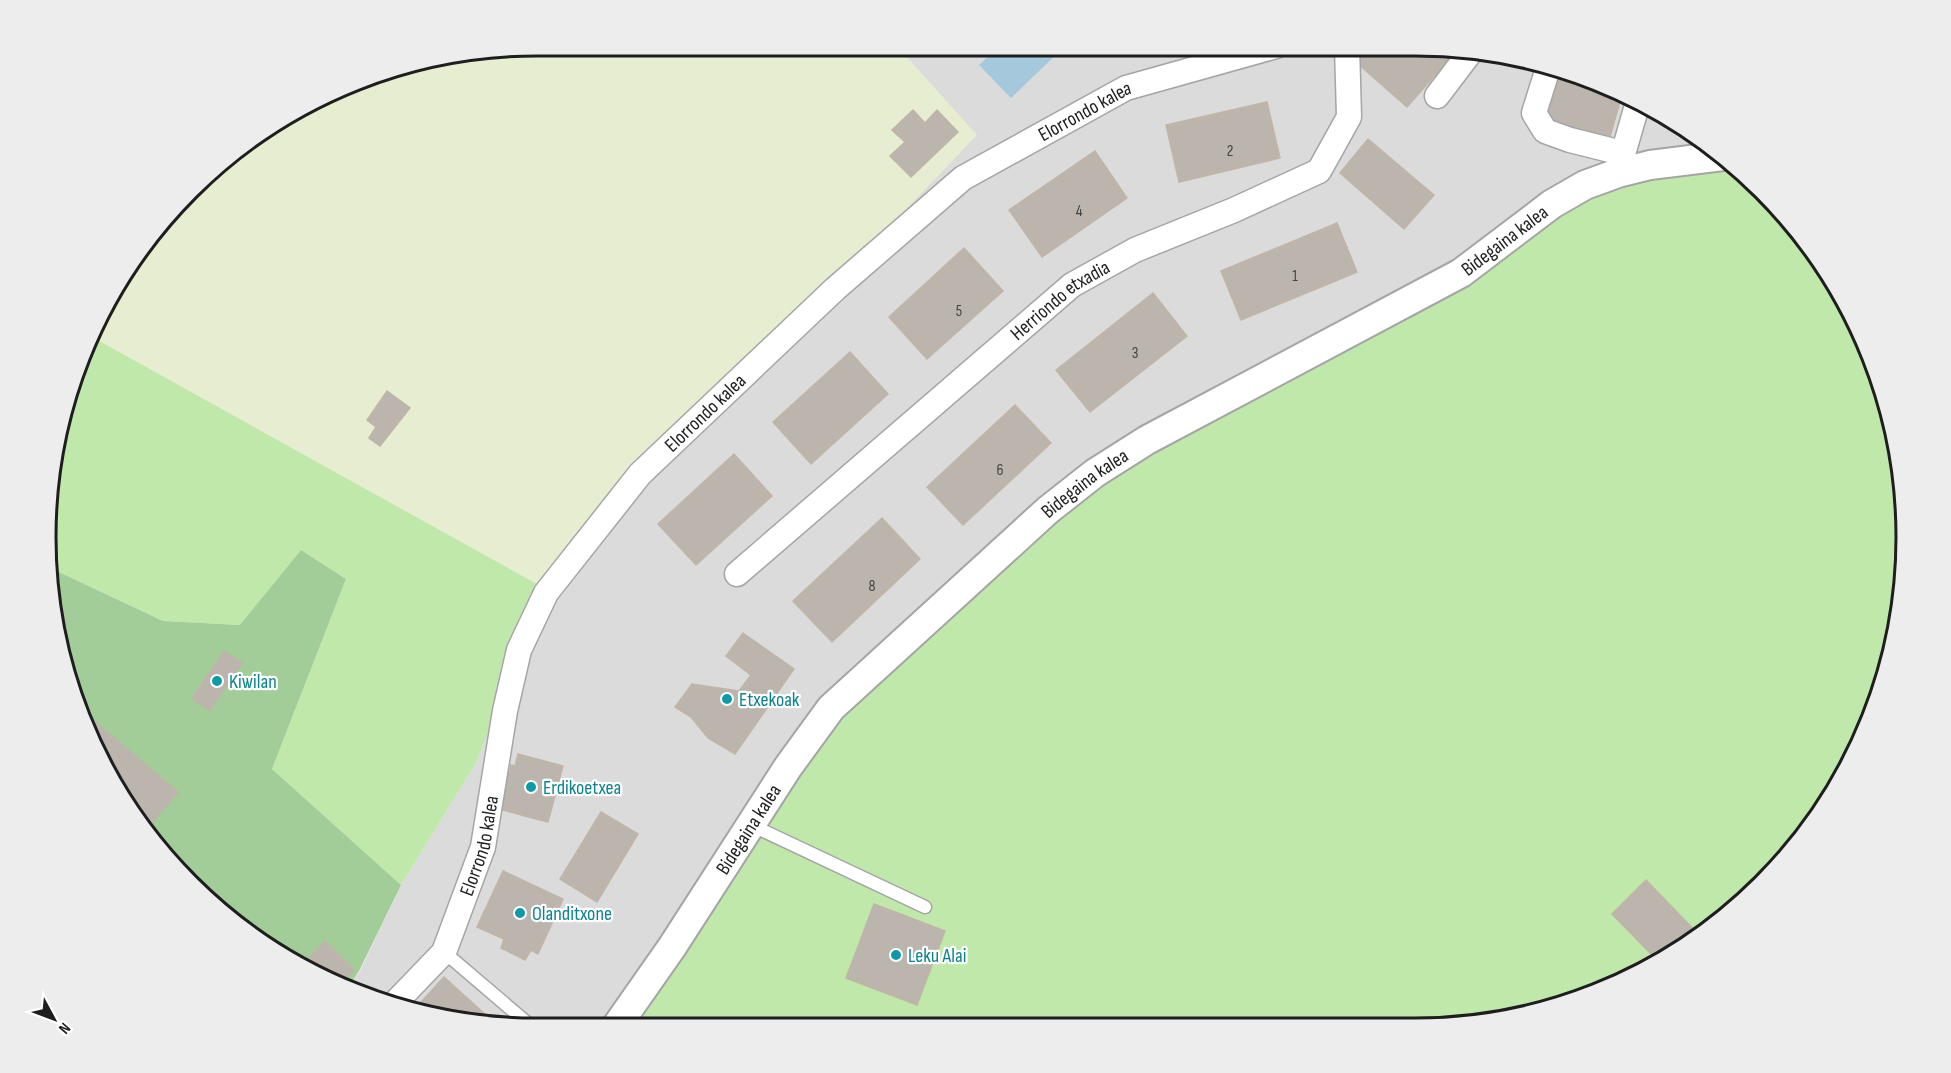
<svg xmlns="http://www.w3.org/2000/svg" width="1951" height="1073" viewBox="0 0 1951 1073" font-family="'Sofia Sans Condensed',sans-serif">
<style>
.residential{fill:#dcdbdb}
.farmland{fill:#e7edd0}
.grass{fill:#c1e8ab}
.forest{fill:#a2cd99}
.water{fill:#a5c8dc}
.building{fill:#bbb5ad;stroke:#c0b5a7;stroke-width:1.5}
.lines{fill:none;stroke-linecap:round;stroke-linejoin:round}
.service-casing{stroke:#a5a5a5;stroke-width:15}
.minor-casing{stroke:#a5a5a5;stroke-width:27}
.tertiary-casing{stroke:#a5a5a5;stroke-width:32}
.service{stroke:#fff;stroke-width:12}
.minor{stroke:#fff;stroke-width:24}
.tertiary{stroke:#fff;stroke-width:28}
.culture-dot{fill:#0f9aa8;stroke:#fff;stroke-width:2}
.labels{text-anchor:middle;stroke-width:4.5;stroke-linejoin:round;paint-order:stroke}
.number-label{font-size:16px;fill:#454442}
.street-label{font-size:20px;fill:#1e1e1e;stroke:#fff}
.culture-label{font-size:20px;fill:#0d838f;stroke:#fff;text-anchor:start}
.rim{fill:none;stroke:#1e1e1e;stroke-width:3}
</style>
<rect width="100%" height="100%" fill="#efede4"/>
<path class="residential" d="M896,45L1446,46L1542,62L1660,111L1724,157L616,1027H505L409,1011L349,986L360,971L401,885L477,761L544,588L976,135Z"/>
<path class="farmland" d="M537,45H896L977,135L544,588L94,338L128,264L237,147L378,71Z"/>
<g class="grass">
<path d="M1724,157L1738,167L1804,237L1855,319L1889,409L1905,504L1902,600L1880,694L1840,782L1762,884L1687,945L1573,1002L1478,1024L629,1027L788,767L1048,510L1552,204Z"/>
<path d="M94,338L544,588L477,761L401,885L272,769L346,579L301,550L241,625L163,621L46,566L62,410Z"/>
</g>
<path class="forest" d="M301,550L346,579L272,769L401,885L359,971L349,986L291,962L167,861L83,725L46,569V566L163,621L240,625Z"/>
<path class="water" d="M1000,46H1065L1011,98L979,65Z"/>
<g class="building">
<path d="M1363,46H1446L1459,48L1407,107L1357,63L1364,55L1359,51Z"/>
<path d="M1560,69L1622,95L1609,140L1547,122L1549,113L1541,111L1549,83L1556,85Z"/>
<path d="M1267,102L1280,158L1179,182L1166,125Z"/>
<path d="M913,110L925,123L937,110L958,132L911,177L890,156L905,142L892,130Z"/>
<path d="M1368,139L1434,195L1404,229L1340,173Z"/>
<path d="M1095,151L1127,198L1042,257L1009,210Z"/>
<path d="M1337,223L1357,272L1241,320L1221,271Z"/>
<path d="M964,248L1003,291L927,359L889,317Z"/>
<path d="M1153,293L1187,336L1090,412L1056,370Z"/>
<path d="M850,352L888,394L811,464L773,422Z"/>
<path d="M387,391L410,408L380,446L369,438L376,427L367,420Z"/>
<path d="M1015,405L1051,443L963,525L927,487Z"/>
<path d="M734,454L772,496L696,565L658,524Z"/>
<path d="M882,518L920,559L832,642L793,601Z"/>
<path d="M743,633L794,669L735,754L708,738L691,717L675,707L692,684L739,691L751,675L726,656Z"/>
<path d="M224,651L242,663L210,711L192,698Z"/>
<path d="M78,707L178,792L149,827L143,822L83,725Z"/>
<path d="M518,754L563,766L548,822L499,809L511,765L515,766Z"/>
<path d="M601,812L638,834L597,902L560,879Z"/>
<path d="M503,871L563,899L538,954L531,950L525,960L501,948L504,939L477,927Z"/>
<path d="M1646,880L1699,935L1687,945L1657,960L1612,914Z"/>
<path d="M874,904L945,931L917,1005L846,978Z"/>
<path d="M325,941L354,970L341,983L330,978L309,957Z"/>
<path d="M444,977L498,1026L412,1012Z"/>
</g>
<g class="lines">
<defs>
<g id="service">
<path d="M751,825L925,907"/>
<path d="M444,952L532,1027"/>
</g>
<g id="minor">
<path d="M1549,65L1534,113L1545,131L1570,140L1622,153"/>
<path d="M1437,96L1472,50"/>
<path d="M1619,168L1638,102"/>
<path id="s1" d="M737,574L1072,285L1135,250L1234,210L1319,171L1349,117L1347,46"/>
<path id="s2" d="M393,1005L444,952L483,847L505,711L519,650L546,593L640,474L835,289L963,178L1126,88L1276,46"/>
</g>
<g id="tertiary">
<path id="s3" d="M616,1027L672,947L788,767L831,708L1048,510L1095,473L1147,440L1461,273L1552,204L1585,185L1618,173L1650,165L1723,156"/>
</g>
</defs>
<use href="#service" class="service-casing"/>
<use href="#minor" class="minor-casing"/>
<use href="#tertiary" class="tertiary-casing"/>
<use href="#service" class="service"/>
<use href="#minor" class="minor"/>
<use href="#tertiary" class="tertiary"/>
</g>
<g class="culture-dot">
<circle cx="217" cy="681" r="6"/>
<circle cx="727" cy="699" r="6"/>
<circle cx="531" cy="787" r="6"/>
<circle cx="520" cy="913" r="6"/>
<circle cx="896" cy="955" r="6"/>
</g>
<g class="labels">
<g class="number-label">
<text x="1230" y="156">2</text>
<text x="1079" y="216">4</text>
<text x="1295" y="281">1</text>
<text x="959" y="316">5</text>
<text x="1135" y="358">3</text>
<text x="1000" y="475">6</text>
<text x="872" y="591">8</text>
</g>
<g class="street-label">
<text dy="7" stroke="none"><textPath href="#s2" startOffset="1178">Elorrondo kalea</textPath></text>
<text dy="7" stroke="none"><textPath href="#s3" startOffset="1210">Bidegaina kalea</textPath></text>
<text dy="7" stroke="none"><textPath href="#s1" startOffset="424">Herriondo etxadia</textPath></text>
<text dy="7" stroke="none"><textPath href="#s2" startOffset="690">Elorrondo kalea</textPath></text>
<text dy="7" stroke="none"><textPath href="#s3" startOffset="724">Bidegaina kalea</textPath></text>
<text dy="7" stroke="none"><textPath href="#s3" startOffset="238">Bidegaina kalea</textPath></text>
<text dy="7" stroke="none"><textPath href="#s2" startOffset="186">Elorrondo kalea</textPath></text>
</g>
<g class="culture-label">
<text x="229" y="688">Kiwilan</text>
<text x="739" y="706">Etxekoak</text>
<text x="543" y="794">Erdikoetxea</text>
<text x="532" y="920">Olanditxone</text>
<text x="908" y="962">Leku Alai</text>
</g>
</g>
<path d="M0 0H1951V1073H0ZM537 56H1415A481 481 0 0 1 1896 537V537A481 481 0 0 1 1415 1018H537A481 481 0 0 1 56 537V537A481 481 0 0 1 537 56Z" fill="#ededed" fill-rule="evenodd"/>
<path class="rim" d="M537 56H1415A481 481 0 0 1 1896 537V537A481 481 0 0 1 1415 1018H537A481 481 0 0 1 56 537V537A481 481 0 0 1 537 56Z"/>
<g transform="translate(54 1019) rotate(131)" stroke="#ffffff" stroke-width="4.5" paint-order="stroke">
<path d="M0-4.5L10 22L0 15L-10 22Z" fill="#1e1e1e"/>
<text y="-9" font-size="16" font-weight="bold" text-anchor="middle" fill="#1e1e1e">N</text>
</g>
</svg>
